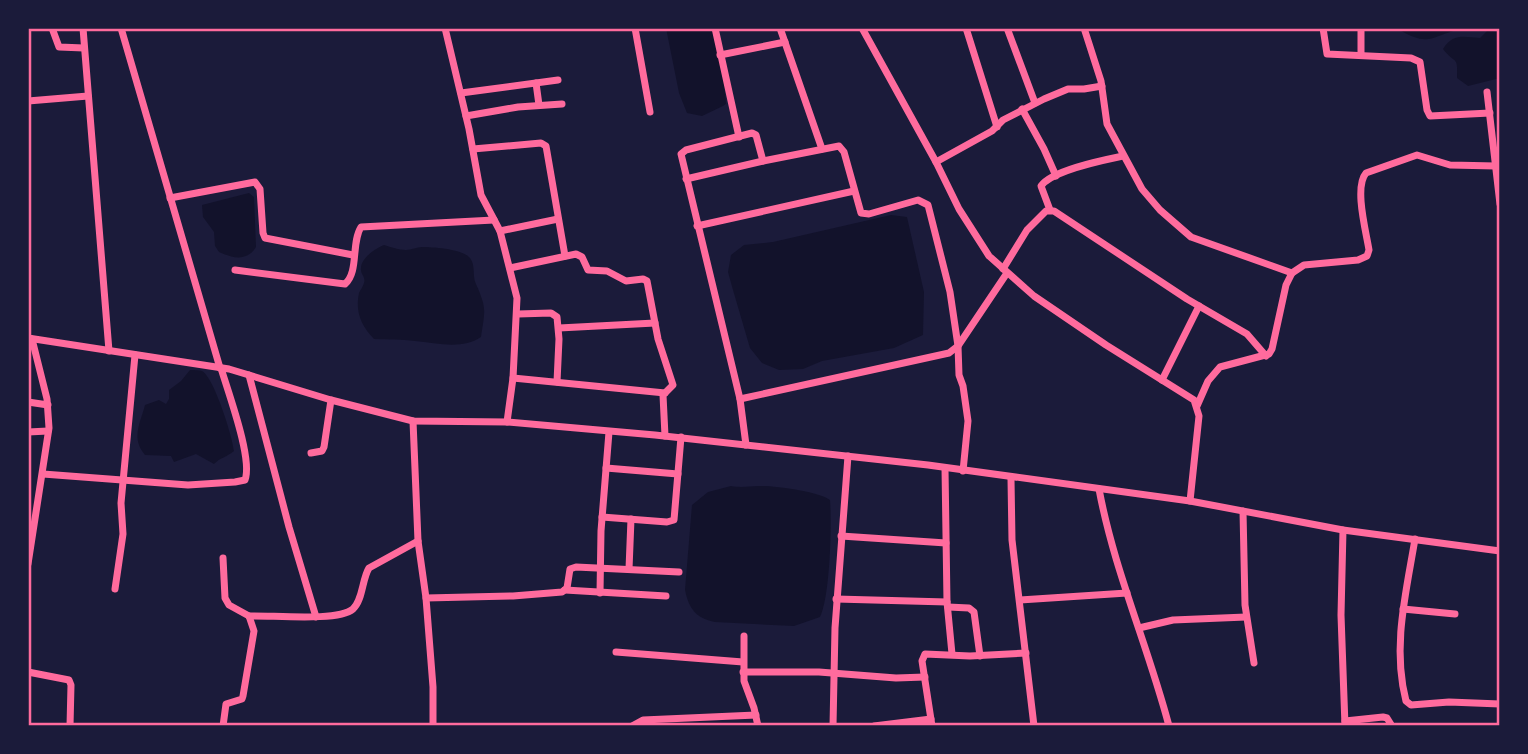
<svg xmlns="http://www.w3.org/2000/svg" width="1528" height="754" viewBox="0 0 1528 754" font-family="'Nunito Sans',sans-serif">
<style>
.water{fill:#12122b}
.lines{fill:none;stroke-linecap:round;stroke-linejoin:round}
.minor{stroke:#ff6b9d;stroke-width:7}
.neatline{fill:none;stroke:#ff6b9d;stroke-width:2.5}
</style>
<rect width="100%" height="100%" fill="#1b1b3a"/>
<g class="water">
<path d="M666,28H712L724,81L726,104L723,106L702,116L687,113L679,93Z"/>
<path d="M1396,28H1463C1429,37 1430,48 1396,28Z"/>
<path d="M1487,31L1500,32V78L1468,86L1457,78C1458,54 1455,65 1443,49C1453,33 1464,37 1480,38Z"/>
<path d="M249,193L254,197L256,247C247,262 232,258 219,252L215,246L214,232L203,217L202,205Z"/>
<path d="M891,215L907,217L924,292L923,335L894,348L822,361L803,369L779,370L762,363L750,348L733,290L728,272L731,255L744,245L773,242Z"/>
<path d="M384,245C391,247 399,250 406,250C411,250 417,247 422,247C433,247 463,249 470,258C476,266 472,276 476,284C487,309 485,310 481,337C462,350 437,343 415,341C402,339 388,340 374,339C361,326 355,311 359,293C360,290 363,287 364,283C366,277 360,274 361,268C361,258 376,248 384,245Z"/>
<path d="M190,370C191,370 200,370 202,371C214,377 233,438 234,451C227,457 221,457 214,464L196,454L174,462L171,456L145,455C131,438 140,424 145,405L159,400L166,404L169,399V390L181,381Z"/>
<path d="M731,486C742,488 749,486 759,486C773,485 821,492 830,500C832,524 830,597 820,617L794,626L715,622C696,618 689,609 685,590L692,505L708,492Z"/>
</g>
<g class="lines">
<g class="minor">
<path d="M52,28L59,47L84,48"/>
<path d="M83,28L109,351"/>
<path d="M121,28L220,368"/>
<path d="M445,28L469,129L481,195L500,231L517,298L513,378L507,422"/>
<path d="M635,28L650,112"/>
<path d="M715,28L739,137"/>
<path d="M780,28L822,149"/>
<path d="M862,28L936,162L959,209L989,256L1034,296L1106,345L1194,400L1199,416L1190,501"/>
<path d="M966,28L997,127"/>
<path d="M1007,28L1035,103"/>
<path d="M1084,28L1101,81L1107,124L1142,189L1160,210L1191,237L1292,273"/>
<path d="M1323,28L1327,54L1411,58L1420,62L1427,110L1430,116L1490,113"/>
<path d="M720,55L785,42"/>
<path d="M1361,55V28"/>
<path d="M536,83L539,105"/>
<path d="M1487,92L1500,204"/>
<path d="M461,93L558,80"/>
<path d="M28,101L88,96"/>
<path d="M1022,109L1044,149L1056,176"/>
<path d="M466,116L518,107L562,104"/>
<path d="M473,149L541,143L546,146L565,256"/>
<path d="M936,162L992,131L1003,120L1044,99L1068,89H1084L1102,86"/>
<path d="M686,179L763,161L839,146L844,152L861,213L869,214L918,200L928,205L950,292L958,346L959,375L963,386L968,421L963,471"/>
<path d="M170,198L255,182L260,189L263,233L265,238L353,255"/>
<path d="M1050,210L1041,186C1052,170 1104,160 1123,156"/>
<path d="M697,226L854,191"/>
<path d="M500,231L558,219"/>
<path d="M510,268L576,254L582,257L588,270L607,271L626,281L643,279L647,281L658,339L673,385L663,395L665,436"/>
<path d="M1003,269L1027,230L1046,211H1054L1187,299L1247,334L1266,356"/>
<path d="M235,270L345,284C359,272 351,243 361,227L494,220"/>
<path d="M518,314L551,313L557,317L559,339L557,382"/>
<path d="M559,328L655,323"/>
<path d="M28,338L229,369L331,400L413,421L507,422L655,435L928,465L1190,501L1343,530L1500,551"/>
<path d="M249,375L289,527L316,617"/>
<path d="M513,378L665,393"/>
<path d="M1162,380L1199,306"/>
<path d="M740,399L949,353L958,346L1007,273"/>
<path d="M28,402L48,405"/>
<path d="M1197,406L1208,381L1220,367L1269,354L1272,349L1286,285L1292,273L1304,265L1358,260L1367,256L1369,250C1366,231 1354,187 1366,173L1417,155L1450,165L1496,166"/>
<path d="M413,421L418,541L426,598L433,687V726"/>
<path d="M28,432L48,431"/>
<path d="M746,445L740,399L681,154L686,150L752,133L756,135L763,161"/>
<path d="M311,453L322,451L324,447L331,400"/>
<path d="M606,468L678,474"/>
<path d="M945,468L947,602L952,654"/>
<path d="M43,474L188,485L235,482L245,480C253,459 228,392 221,368"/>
<path d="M1011,479L1012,540L1034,726"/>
<path d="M1099,489C1114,570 1148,646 1169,726"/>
<path d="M1243,511L1245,605L1254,663"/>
<path d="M602,517L667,522L674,520L681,437"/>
<path d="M1343,530L1341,615L1345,726"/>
<path d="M841,536L946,543"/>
<path d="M1415,539C1406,593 1392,647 1406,701L1411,705L1449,702L1500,704"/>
<path d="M28,564L49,428L47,399L32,339"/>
<path d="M629,569L631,519"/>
<path d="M115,589L123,534L121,503L135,355"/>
<path d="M565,590L666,596"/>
<path d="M600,593L601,531L609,432"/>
<path d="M426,598L513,596L562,592L567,588L570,569L576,567L679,572"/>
<path d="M836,599L947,602"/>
<path d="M1020,600L1127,593"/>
<path d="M948,607L969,608L974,612L980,656"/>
<path d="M1403,609L1455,614"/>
<path d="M249,616C271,615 338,622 353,609C363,600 362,579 369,568L418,541"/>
<path d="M1139,628L1173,620L1246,617"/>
<path d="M744,636V681L754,708L758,726"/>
<path d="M616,652L743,662"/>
<path d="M28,672L69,680L71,685L70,726"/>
<path d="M743,672H819L896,678L925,677"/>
<path d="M1345,721L1383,717L1387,718L1392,726"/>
<path d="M223,726L226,704L242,699L243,696L254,631L249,616L229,605L225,598L223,558"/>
<path d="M632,726L643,720L756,715"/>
<path d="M833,726L835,628L848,456"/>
<path d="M874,726L931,719"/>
<path d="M932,726L922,661L925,654L970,656L1026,653"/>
</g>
</g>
<rect width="1528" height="754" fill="none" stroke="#1b1b3a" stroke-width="60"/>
<rect x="30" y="30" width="1468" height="694" class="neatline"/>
</svg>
